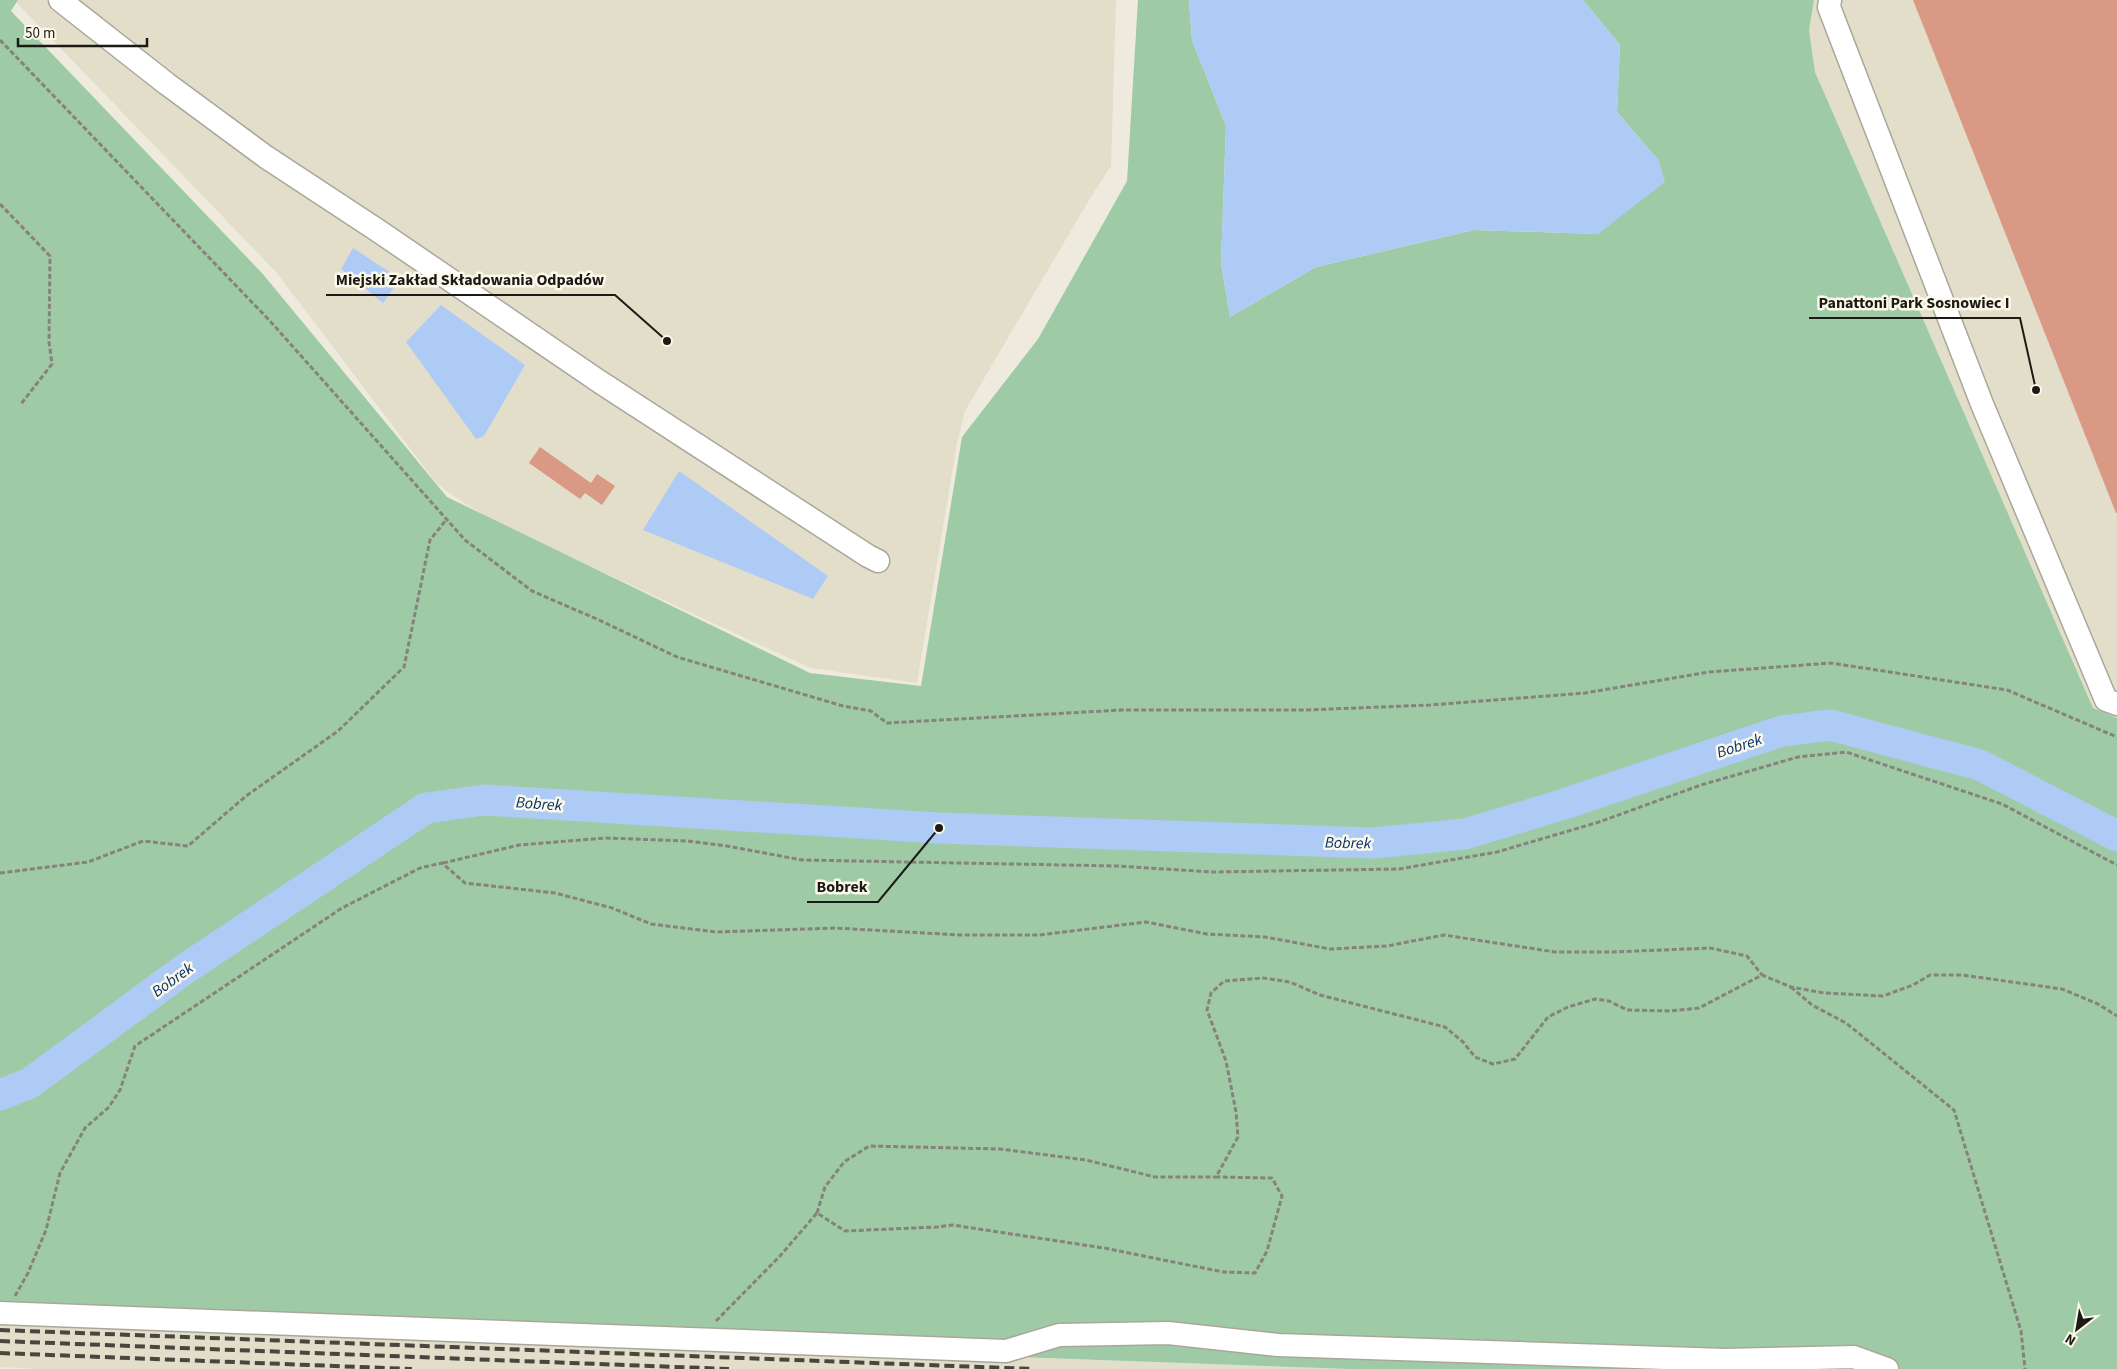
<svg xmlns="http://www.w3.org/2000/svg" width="2117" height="1369" viewBox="0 0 2117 1369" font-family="'Source Sans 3',sans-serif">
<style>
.built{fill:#e3deca}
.green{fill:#9ecba6}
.water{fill:#aecbf5}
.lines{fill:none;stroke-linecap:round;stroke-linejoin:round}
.river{stroke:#aecbf5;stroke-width:31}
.building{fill:#da9984}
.minor-casing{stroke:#aaa79a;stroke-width:25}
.path{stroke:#85837a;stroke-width:3;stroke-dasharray:5 2.5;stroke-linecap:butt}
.minor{stroke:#fff;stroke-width:22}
.rail{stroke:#47463f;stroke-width:4;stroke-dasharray:10 5;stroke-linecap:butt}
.labels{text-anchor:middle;stroke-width:5;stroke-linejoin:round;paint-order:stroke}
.water-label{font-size:16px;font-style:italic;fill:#03316c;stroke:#fcf9eb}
.leader{fill:none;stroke:#1b1a15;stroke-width:2}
.callout-dot{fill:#1b1a15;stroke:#fcf9eb;stroke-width:2}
.callout-label{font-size:16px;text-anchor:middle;font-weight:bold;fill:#1b1a15;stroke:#fcf9eb;stroke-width:5;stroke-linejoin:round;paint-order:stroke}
</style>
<rect width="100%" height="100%" fill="#eeebde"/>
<g class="built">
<path d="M18,0H1116L1111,166L1089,200L965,411L957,443L917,683L810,668L491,520L446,491L434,480L276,272L16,2Z"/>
<path d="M1814,0H2117V718L2093,708L1815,72L1809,30Z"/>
<path d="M0,1320L496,1339L1349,1369H38L0,1367Z"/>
</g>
<path class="green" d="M0,0H18L11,11L262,273L447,497L810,673L921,686L962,437L1038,339L1127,181L1138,0H1189L1192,40L1226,126L1221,263L1230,317L1316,267L1474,230L1598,234L1659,161L1617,112L1620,45L1583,0H1814L1809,30L1815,72L2093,708L2117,718V1369H1349L0,1320Z"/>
<g class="water">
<path d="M1189,0H1583L1620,45L1617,112L1659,161L1665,182L1598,234L1474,230L1316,267L1230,317L1221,263L1226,126L1192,40Z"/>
<path d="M353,248L400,279L383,303L341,269Z"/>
<path d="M441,305L525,365L484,436L476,439L406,342Z"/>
<path d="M679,471L828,576L813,599L643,530Z"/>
</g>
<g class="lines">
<path class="river" d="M0,1095L30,1083L182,971L426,808L485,800L939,828L1373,843L1465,834L1561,805L1782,731L1830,725L1980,765L2117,836"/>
</g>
<g class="building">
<path d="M1913,0H2117V513H2116Z"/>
<path d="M540,447L591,483L597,474L615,486L602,505L585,493L580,499L529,463Z"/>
</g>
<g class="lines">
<defs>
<g id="minor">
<path d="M60,0L167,84L266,157L377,230L600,382L868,556L878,561"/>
<path d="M1830,0L1829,7L1982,404L2106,700L2117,704"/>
<path d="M0,1313L1006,1351L1059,1335L1168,1333L1278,1345L1725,1360L1854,1357L1887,1369"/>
</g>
</defs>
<use href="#minor" class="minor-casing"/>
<g class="path">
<path d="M0,40L270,321L465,540L532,591L599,620L677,657L843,706L871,711L887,723L1122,710H1306L1430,705L1585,693L1709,672L1831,663L2007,690L2117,737"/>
<path d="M0,204L50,256L49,342L52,364L21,404"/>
<path d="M443,863L519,845L605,838L688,841L727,846L802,860L1117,866L1212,872L1399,869L1497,852L1599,822L1701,785L1798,757L1846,752L2002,804L2117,865"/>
<path d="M0,873L88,862L143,841L188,846L246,796L338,731L404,667L430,540L446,520"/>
<path d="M1791,987L1812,1005L1846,1023L1954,1110L2021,1331L2025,1369"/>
<path d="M817,1213L825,1187L844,1162L869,1146L1000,1149L1086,1160L1155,1177H1216"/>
<path d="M15,1296L28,1273L46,1230L60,1173L85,1128L109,1107L120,1090L135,1046L342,908L420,868L442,863L465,883L555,893L612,908L651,924L716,932L835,928L960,935H1039L1146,922L1207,934L1265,937L1330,949L1387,946L1444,935L1555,952H1613L1710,948L1747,956L1762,975"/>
<path d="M716,1321L780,1256L817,1213L845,1231L937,1227L952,1225L1104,1248L1223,1272L1255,1273L1267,1251L1282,1196L1272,1178L1216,1177L1238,1137L1236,1112L1226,1061L1207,1010L1211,993L1224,981L1263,978L1290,982L1320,995L1445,1027L1463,1042L1475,1057L1493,1064L1515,1059L1548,1017L1568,1007L1595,999L1609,1001L1627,1010L1670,1011L1699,1008L1762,975L1791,987L1824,993L1883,996L1913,985L1930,975H1962L2062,989L2098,1004L2117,1016"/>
</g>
<use href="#minor" class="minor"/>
<g class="rail">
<path d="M0,1330L1033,1369"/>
<path d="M0,1341L729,1369"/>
<path d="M0,1353L412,1369"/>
</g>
</g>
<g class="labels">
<g class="water-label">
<text transform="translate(1739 745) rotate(-18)" y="6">Bobrek</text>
<text transform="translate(539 803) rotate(4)" y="6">Bobrek</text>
<text transform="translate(1348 842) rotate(1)" y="6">Bobrek</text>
<text transform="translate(172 979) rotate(-36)" y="6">Bobrek</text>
</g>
</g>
<path class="leader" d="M667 341L615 295H326M2036 390L2020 318H1809M939 828L878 902H807"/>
<g class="callout-dot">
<circle cx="667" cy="341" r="5"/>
<circle cx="2036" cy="390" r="5"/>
<circle cx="939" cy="828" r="5"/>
</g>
<g class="callout-label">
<text x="470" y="285">Miejski Zakład Składowania Odpadów</text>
<text x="1914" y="308">Panattoni Park Sosnowiec I</text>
<text x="842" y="892">Bobrek</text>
</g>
<g transform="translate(2077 1329) rotate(211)" stroke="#fcf9eb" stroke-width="4" paint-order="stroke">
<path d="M0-4L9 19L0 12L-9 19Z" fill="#1b1a15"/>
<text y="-8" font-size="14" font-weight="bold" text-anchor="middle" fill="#1b1a15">N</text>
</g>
<path d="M18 38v8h129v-8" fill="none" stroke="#1b1a15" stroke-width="2.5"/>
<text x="25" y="38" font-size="15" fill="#1b1a15" stroke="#fcf9eb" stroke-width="4" paint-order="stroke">50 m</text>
</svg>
